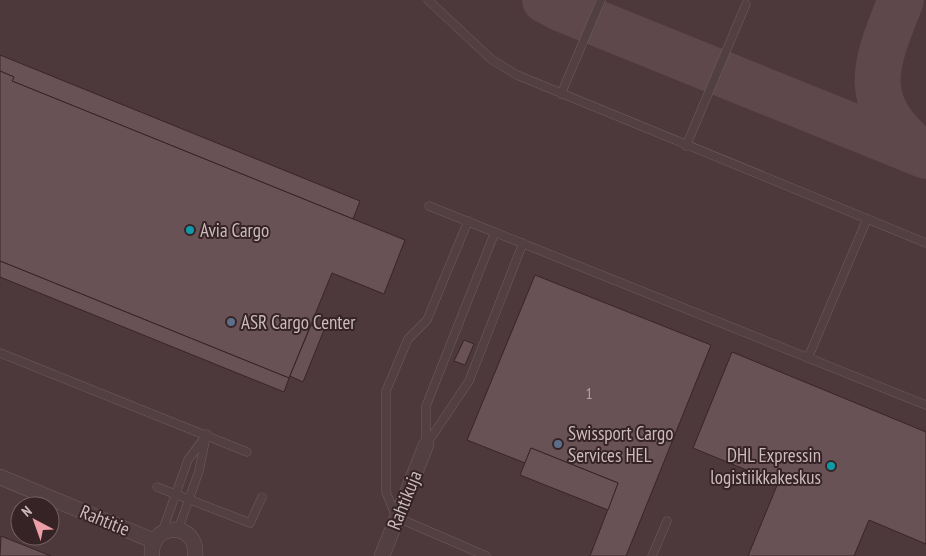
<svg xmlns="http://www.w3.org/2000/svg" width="926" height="556" viewBox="0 0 926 556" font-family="'PT Sans Narrow',sans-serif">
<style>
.airport{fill:#4d393b;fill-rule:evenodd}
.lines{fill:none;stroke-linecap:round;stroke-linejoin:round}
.taxiway{stroke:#5e484c;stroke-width:46}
.building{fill:#695255;stroke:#382528}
.service-casing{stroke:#6e5d5f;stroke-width:9}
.minor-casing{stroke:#6e5d5f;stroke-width:16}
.service{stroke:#513f41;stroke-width:8}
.minor{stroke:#513f41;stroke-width:15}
.culture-dot{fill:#0f9aa8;stroke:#362326;stroke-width:2}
.service-dot{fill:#5c6f8a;stroke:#362326;stroke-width:2}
.labels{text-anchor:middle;stroke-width:4;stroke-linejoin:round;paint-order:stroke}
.number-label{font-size:16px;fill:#b2a2a3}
.poi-label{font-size:19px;fill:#cbbcbd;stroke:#362326;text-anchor:start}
.street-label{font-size:19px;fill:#cbbcbd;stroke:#362326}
</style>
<rect width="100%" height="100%" fill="#402b2e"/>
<path class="airport" d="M0,0H926V556H0ZM20,506H50V536H20Z"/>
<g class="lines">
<g class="taxiway">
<path d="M545,0L562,9L926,156"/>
<path d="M901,0C875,65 858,102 921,152"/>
</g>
</g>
<g class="building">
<path d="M0,55L360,201L353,219L12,81L14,77L0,71Z"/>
<path d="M0,71L14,77L12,81L405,240L384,294L332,273L289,378L0,261Z"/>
<path d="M0,261L289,378L284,392L0,277Z"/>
<path d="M535,275L711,345L626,556H590L618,483L531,448L525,463L467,440Z"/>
<path d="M311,325L324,330L303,382L290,376Z"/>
<path d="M464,340L474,344L465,365L454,361Z"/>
<path d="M732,352L926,432V544L869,520L854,556H748L778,483L693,448Z"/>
<path d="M531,448L618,483L608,510L520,475Z"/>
<path d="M1,536L51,556H0Z"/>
</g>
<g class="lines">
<defs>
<g id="service">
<path d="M428,0L491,59L517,75L926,243"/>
<path d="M561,94L601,0"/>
<path d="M686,146L746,4"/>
<path d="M429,206L926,405"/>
<path d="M468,221L427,320L408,339L386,391V492L396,517L486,556"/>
<path d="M0,353L247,452"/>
<path d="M808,358L867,219"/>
<path d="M426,445V406L495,232"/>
<path d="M426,445L469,381L523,243"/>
<path d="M157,487L250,523L262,497"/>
<path d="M178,530L199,471L206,436"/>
<path d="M162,532L188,460L207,434"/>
<path d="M652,556L667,521"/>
</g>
<g id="minor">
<path d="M0,477L154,541"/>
<path d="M152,556C149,521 199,521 195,556"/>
<path d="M382,556L426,445"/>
</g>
</defs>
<use href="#service" class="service-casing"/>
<use href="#minor" class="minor-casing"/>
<use href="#service" class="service"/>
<use href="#minor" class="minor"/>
</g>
<g class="culture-dot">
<circle cx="190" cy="230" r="5"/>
<circle cx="831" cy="466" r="5"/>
</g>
<g class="service-dot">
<circle cx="231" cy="322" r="5"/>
<circle cx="558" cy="444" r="5"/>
</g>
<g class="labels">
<g class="number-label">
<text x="589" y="399">1</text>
</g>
<g class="poi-label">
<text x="200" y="237">Avia Cargo</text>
<text x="241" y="329">ASR Cargo Center</text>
<text x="568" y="440">Swissport Cargo<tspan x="568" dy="22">Services HEL</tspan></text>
<text x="821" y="462" text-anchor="end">DHL Expressin<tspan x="821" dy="22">logistiikkakeskus</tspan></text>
</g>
<g class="street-label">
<text transform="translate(404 500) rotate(-68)" y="7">Rahtikuja</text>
<text transform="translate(105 520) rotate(22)" y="7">Rahtitie</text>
</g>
</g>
<g transform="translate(35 521) rotate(319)"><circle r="24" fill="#362326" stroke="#726062"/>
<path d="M0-4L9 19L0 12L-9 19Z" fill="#ec9fa7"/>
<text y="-8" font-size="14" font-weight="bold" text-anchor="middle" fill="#cbbcbd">N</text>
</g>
</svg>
